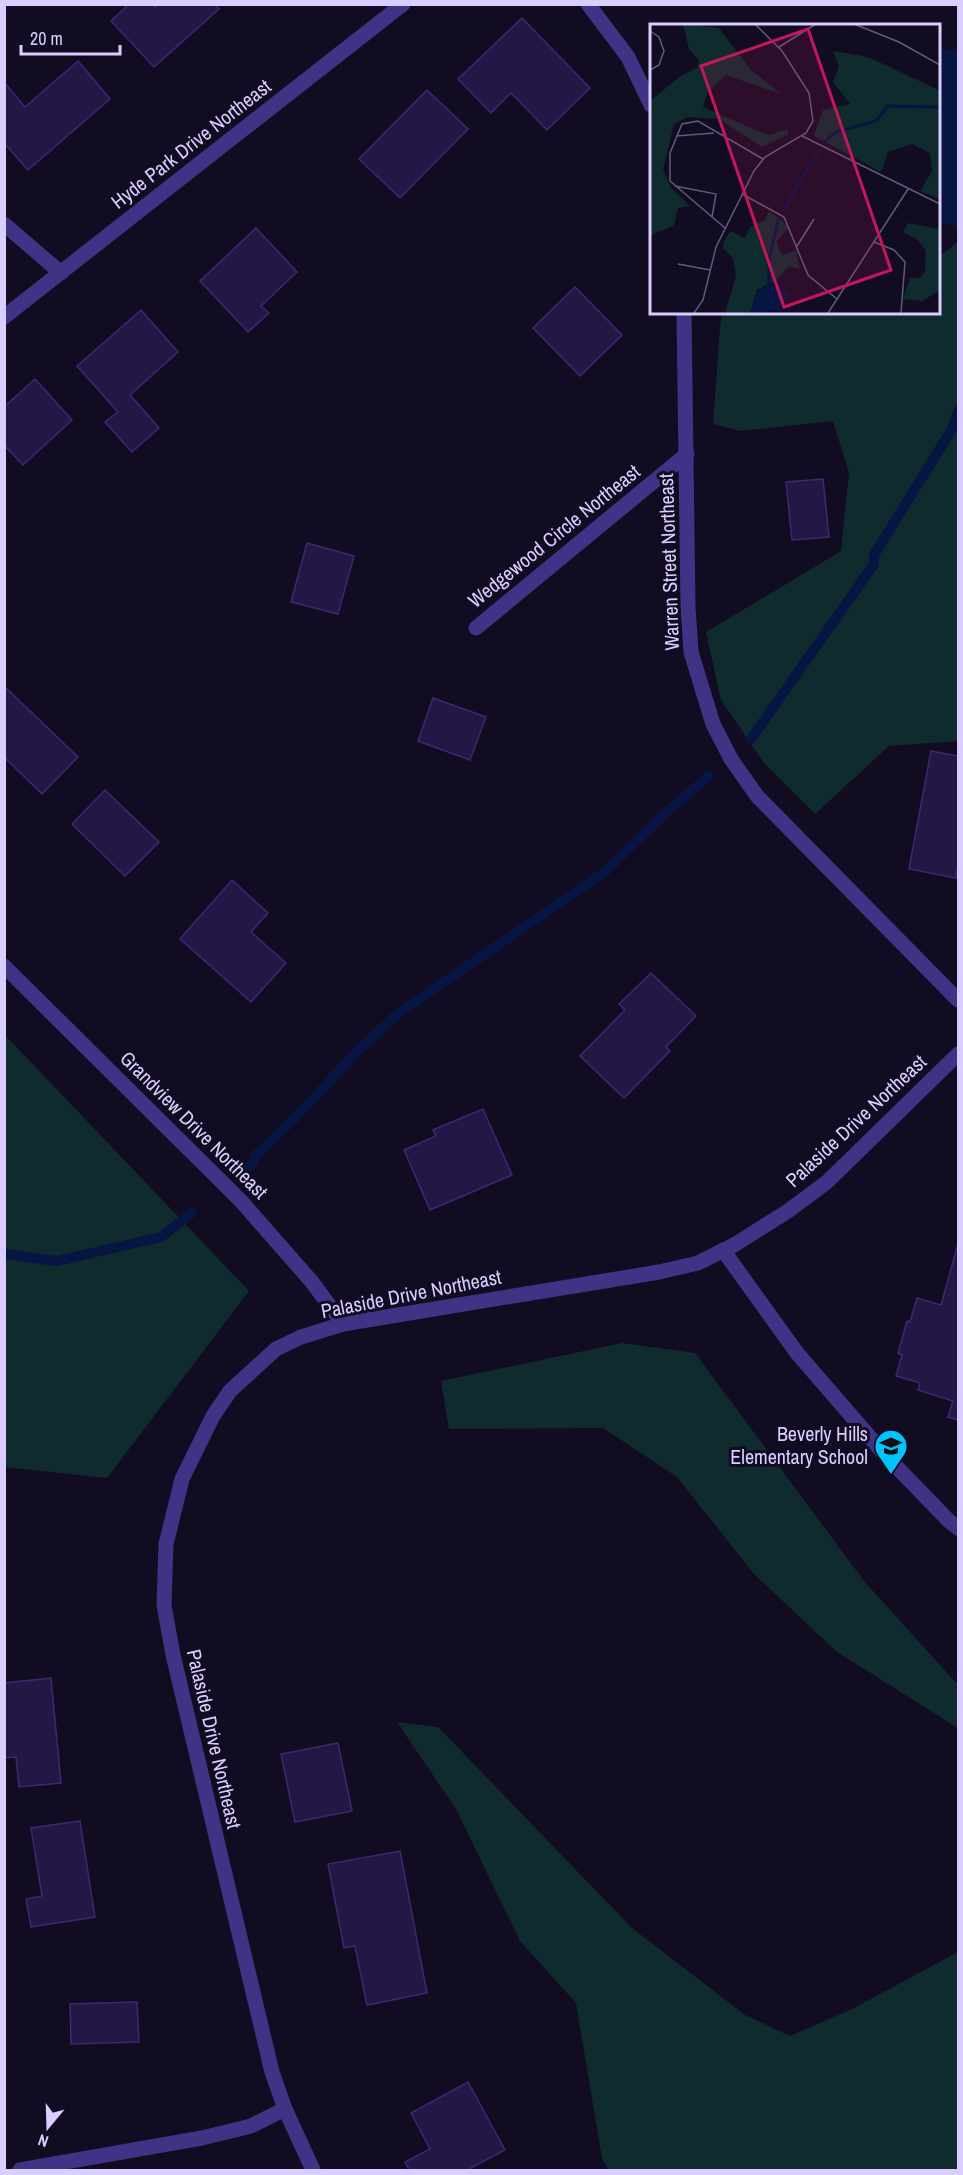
<svg xmlns="http://www.w3.org/2000/svg" width="963" height="2175" viewBox="0 0 963 2175" font-family="'Archivo Narrow',sans-serif">
<style>
.green{fill:#0f2b2d}
.water{fill:#061542}
.lines{fill:none;stroke-linecap:round;stroke-linejoin:round}
.stream{stroke:#061542;stroke-width:10}
.building{fill:#251745;stroke:#3e2773;stroke-width:1.5}
.lane{stroke:#403385;stroke-width:15}
.street{stroke:#403385;stroke-width:15}
.labels{text-anchor:middle;stroke-width:6;stroke-linejoin:round;paint-order:stroke}
.street-label{font-size:20px;fill:#d9ceff;stroke:#120c23}
.poi-label{font-size:20px;fill:#d9ceff;stroke:#120c23;text-anchor:end}
.inset-river{fill:none;stroke:#061542;stroke-width:3}
.inset-road{fill:none;stroke:#625a7b;stroke-width:1.5}
.view{fill:#c2185b;fill-opacity:0.15;stroke:#c2185b;stroke-width:3}
.inset-edge{fill:none;stroke:#d9ceff;stroke-width:3}
</style>
<rect width="100%" height="100%" fill="#120c23"/>
<g class="green">
<path d="M958,242V741L889,746L815,814L764,763L721,700L706,632L841,551L849,473L833,421L740,431L713,424L720,328L722,312H938V257Z"/>
<path d="M4,1034L249,1291L107,1478L5,1467Z"/>
<path d="M622,1343L695,1353L864,1581L958,1685V1728L837,1652L754,1574L677,1477L603,1428L449,1429L441,1381Z"/>
<path d="M397,1722L438,1727L632,1928L745,2015L790,2036L852,2009L958,1952V2170H609L602,2158L576,2003L520,1941L456,1809Z"/>
</g>
<path class="water" d="M938,49L958,50V227L938,220Z"/>
<g class="lines">
<g class="stream">
<path d="M751,739L874,564V555L952,429L958,411"/>
<path d="M247,1169L253,1163L256,1155L293,1120L354,1055L396,1015L606,871L664,814L709,776"/>
<path d="M4,1254L57,1261L161,1237L192,1213"/>
</g>
</g>
<g class="building">
<path d="M129,4H153L155,7L158,4H215L219,9L154,67L111,21Z"/>
<path d="M522,18L590,88L547,130L511,93L491,113L458,79Z"/>
<path d="M78,61L110,99L28,170L4,143V82L25,107Z"/>
<path d="M427,90L468,129L400,198L359,159Z"/>
<path d="M256,228L297,272L261,306L269,313L248,332L200,281Z"/>
<path d="M575,287L622,335L580,376L533,328Z"/>
<path d="M141,310L178,352L130,395L159,428L132,452L105,422L118,412L77,366Z"/>
<path d="M35,379L72,420L23,465L4,445V407Z"/>
<path d="M823,479L829,537L792,540L786,482Z"/>
<path d="M307,543L354,556L338,614L291,602Z"/>
<path d="M4,686L78,757L42,794L4,757Z"/>
<path d="M433,698L486,717L470,760L418,741Z"/>
<path d="M931,751L958,756V863L956,878L909,869Z"/>
<path d="M105,790L159,842L125,876L72,824Z"/>
<path d="M232,880L268,913L251,932L286,963L251,1002L180,939Z"/>
<path d="M651,973L696,1016L666,1047L670,1051L624,1098L580,1056L625,1010L619,1004Z"/>
<path d="M483,1109L512,1175L430,1210L404,1150L436,1136L433,1130Z"/>
<path d="M958,1244V1420L948,1417L953,1401L918,1390L920,1383L896,1376L902,1355L898,1353L907,1321L910,1322L917,1298L941,1305Z"/>
<path d="M51,1678L61,1783L19,1787L16,1757L4,1758V1683Z"/>
<path d="M338,1743L352,1811L295,1822L281,1754Z"/>
<path d="M80,1821L95,1917L31,1927L26,1899L42,1896L31,1828Z"/>
<path d="M400,1851L427,1993L367,2005L355,1946L344,1948L328,1864Z"/>
<path d="M137,2002L139,2042L71,2044L70,2004Z"/>
<path d="M468,2082L505,2150L467,2170H409L405,2162L430,2149L411,2113Z"/>
</g>
<g class="lines">
<path class="lane" d="M723,1250L797,1353L886,1456L949,1521L958,1528"/>
<g class="street">
<path d="M588,4L628,57L651,105"/>
<path d="M4,224L61,273"/>
<path d="M684,312L688,607L691,652L713,724L731,759L757,796L958,1000"/>
<path d="M4,317L403,4"/>
<path d="M476,628L687,454"/>
<path d="M4,966L241,1201L312,1282L343,1324"/>
<path d="M20,2170L202,2138L251,2126L285,2109"/>
<path d="M313,2170L285,2109L272,2072L173,1655L164,1605L166,1544L182,1479L213,1416L230,1391L276,1349L301,1337L343,1324L659,1272L698,1263L734,1245L788,1211L827,1182L958,1054"/>
</g>
</g>
<defs>
<symbol id="school-pin" viewBox="-11 -11 22 30"><path d="M0 17L-7.5 6A9.5 9.5 0 1 1 7.5 6Z" fill="#00c4f9" stroke="#120c23"/><path d="M0-5L7-2L0 1L-7-2ZM-4 1L0 2.5L4 1V4Q0 6-4 4Z" fill="#111"/></symbol>
</defs>
<g fill-rule="evenodd">
<use href="#school-pin" x="872" y="1427" width="38" height="52"/>
</g>
<g class="labels">
<g class="street-label">
<text transform="translate(191 144) rotate(-38)" y="7">Hyde Park Drive Northeast</text>
<text transform="translate(554 536) rotate(-39)" y="7">Wedgewood Circle Northeast</text>
<text transform="translate(669 562) rotate(-92)" y="7">Warren Street Northeast</text>
<text transform="translate(856 1121) rotate(-43)" y="7">Palaside Drive Northeast</text>
<text transform="translate(194 1125) rotate(45)" y="7">Grandview Drive Northeast</text>
<text transform="translate(411 1294) rotate(-11)" y="7">Palaside Drive Northeast</text>
<text transform="translate(214 1739) rotate(77)" y="7">Palaside Drive Northeast</text>
</g>
<g class="poi-label">
<text x="868" y="1441">Beverly Hills<tspan x="868" dy="23">Elementary School</tspan></text>
</g>
</g>
<g transform="translate(650 24)">
<rect width="290" height="290" fill="#120c23"/>
<path d="M33,0L69,4L101,46L131,70L76,51L57,69L53,83L110,108L120,111L137,105L139,110L112,123L69,95L38,93L24,100L13,145L21,164L40,182L28,184L24,201L0,212V77L32,51L47,44L49,37L39,25ZM183,27L218,33L289,66V175L270,167L282,147L280,129L262,120L238,128L231,148L164,112L173,86L200,80L183,58L189,42ZM119,187L139,203L127,217L129,226L133,231L146,226L150,245L139,242L125,257L107,266L100,289H75L86,252L83,234L73,224L74,217L81,207L95,214L100,203L114,197ZM258,199L289,205V267L272,277L253,275L260,254H270L275,247L276,227L268,216L253,208Z" fill="#0f2b2d"/>
<path d="M126,257L141,272L131,278L132,286L100,289L107,268Z" fill="#061542"/>
<path class="inset-river" d="M173,119L186,108L226,97L238,82L290,83M133,187L169,126M119,261V235L129,193"/>
<path class="inset-road" d="M204,0L249,18L290,41M0,7L9,13L14,27L9,41L0,46M129,23L166,0M26,112L64,109M152,112L290,180M25,162L66,170L62,193M92,170L134,193L158,251L187,275M75,204L20,157V129L32,100L48,97L113,135M224,218L244,226L255,238L251,289M147,222L164,195M28,240L60,246M44,289L53,276L66,223L104,147L115,133L156,109L163,97L159,69L132,27L105,0M178,289L258,165"/>
<path class="view" d="M158,5L241,246L134,283L51,42Z"/>
<rect width="290" height="290" class="inset-edge"/>
</g>
<rect width="963" height="2175" fill="none" stroke="#d9ceff" stroke-width="12"/>
<g transform="translate(48 2127) rotate(199)" stroke="#120c23" stroke-width="4.5" paint-order="stroke">
<path d="M0-4.5L10 22L0 15L-10 22Z" fill="#d9ceff"/>
<text y="-9" font-size="16" font-weight="bold" text-anchor="middle" fill="#d9ceff">N</text>
</g>
<path d="M21 45v9h99v-9" fill="none" stroke="#d9ceff" stroke-width="3"/>
<text x="30" y="45" font-size="18" fill="#d9ceff" stroke="#120c23" stroke-width="4.5" paint-order="stroke">20 m</text>
</svg>
